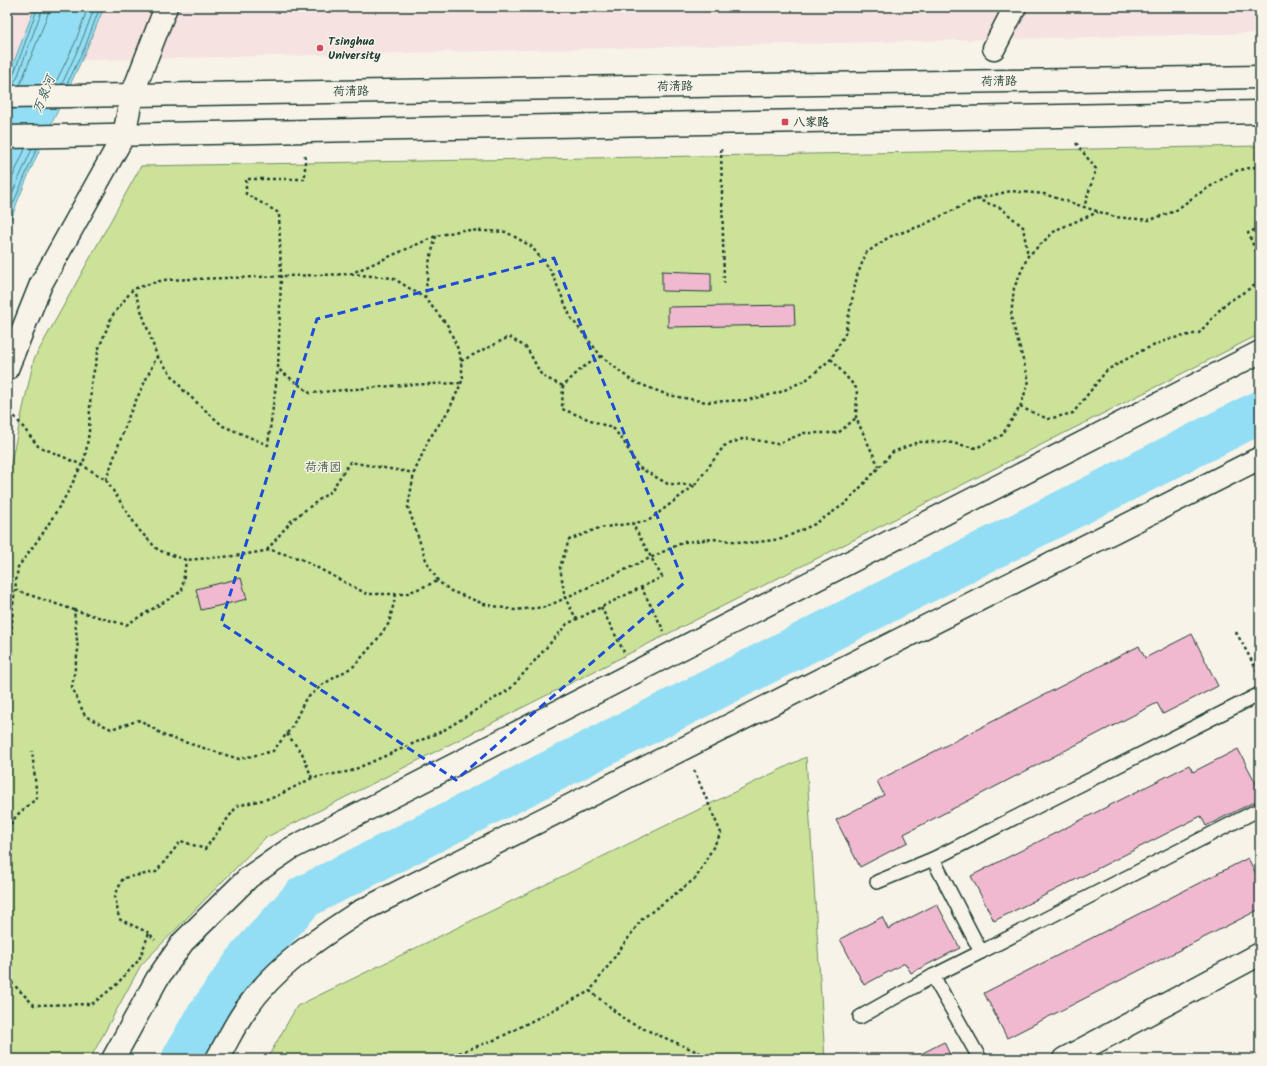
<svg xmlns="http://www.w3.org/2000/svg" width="1267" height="1066" viewBox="0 0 1267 1066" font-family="Kalam,'LXGW WenKai TC',sans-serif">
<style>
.built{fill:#f5e2e1}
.green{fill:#cbe298;stroke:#759066}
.water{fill:#93def4;stroke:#659ea7}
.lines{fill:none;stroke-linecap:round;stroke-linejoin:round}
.shore{stroke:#4d7d81;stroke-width:1}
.river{stroke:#93def4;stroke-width:43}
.building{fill:#f0b9d0;stroke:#1f3d34}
.lane-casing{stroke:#1f3d34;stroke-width:16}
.street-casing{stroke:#1f3d34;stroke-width:25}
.secondary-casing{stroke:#1f3d34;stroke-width:25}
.path{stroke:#1f3d34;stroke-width:2.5;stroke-dasharray:3 3;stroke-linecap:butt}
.lane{stroke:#f7f3e8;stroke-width:13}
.street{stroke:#f7f3e8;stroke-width:22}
.secondary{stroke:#f7f3e8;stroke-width:22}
.marked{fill:none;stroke:#1d4ed8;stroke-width:3;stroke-dasharray:8 5;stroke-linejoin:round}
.poi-dot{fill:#d1495b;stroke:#f7f3e8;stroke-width:1.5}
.labels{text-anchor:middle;stroke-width:3;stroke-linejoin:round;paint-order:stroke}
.poi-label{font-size:12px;font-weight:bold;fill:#1f3d34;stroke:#f7f3e8;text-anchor:start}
.street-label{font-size:12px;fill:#1f3d34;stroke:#f7f3e8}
.park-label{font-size:12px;fill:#395643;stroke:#f7f3e8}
.water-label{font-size:13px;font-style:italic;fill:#365d5a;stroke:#f7f3e8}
</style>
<rect width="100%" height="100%" fill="#f7f3e8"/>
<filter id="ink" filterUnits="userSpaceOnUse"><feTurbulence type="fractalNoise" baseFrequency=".025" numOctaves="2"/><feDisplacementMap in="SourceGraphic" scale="8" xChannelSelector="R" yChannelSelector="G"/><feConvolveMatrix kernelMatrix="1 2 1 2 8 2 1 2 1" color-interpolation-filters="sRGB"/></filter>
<g filter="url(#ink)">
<path class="built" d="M7,7H1260V33L7,62Z"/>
<g class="green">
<path d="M1260,146V334L265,838L141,965L90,1059H7V480L34,359L141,166Z"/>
<path d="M806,757L825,1059H267L297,1006Z"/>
</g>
<path class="water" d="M35,7H104C75,83 32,154 7,231V80Z"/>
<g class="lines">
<g class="shore">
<path d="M7,79L13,76L38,7"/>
<path d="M7,84L13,83L17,78L43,7"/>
<path d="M55,84L75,43L88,7"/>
<path d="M62,84L80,45L95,7"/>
<path d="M67,84L85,47L100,7"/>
<path d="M20,85L48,14L49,7"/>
<path d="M7,190L25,149"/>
<path d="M7,205L32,149"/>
<path d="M7,218L37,148"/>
</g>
<path class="river" d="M183,1059L203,1023L249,958L304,897L1260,412"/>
</g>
<g class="building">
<path d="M662,271L711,273V292L662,291Z"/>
<path d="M794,305L795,325L668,327V307Z"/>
<path d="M241,578L247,599L201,610L196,589Z"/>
<path d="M1192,634L1218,686L1163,714L1157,703L904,834L908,842L860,867L836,820L884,795L877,781L1139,646L1145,658Z"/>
<path d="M1238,749L1260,791V799L1206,826L1201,816L994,921L971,876L1189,765L1193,772Z"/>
<path d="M1248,858L1260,882V909L1007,1038L984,993Z"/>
<path d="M937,904L960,948L911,973L905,963L864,985L840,939L882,917L888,929Z"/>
<path d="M944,1042L952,1059H911Z"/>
</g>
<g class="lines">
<defs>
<g id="lane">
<path d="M1260,694L933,859L981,952L1260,809"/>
<path d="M877,882L933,859"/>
<path d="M933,976L980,1059"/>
<path d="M860,1017L933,976L981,952"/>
</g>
<g id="street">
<path d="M994,48L1015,7"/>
<path d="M7,369L41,284L124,135L132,95L166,7"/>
<path d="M113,1059L157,979L183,942L249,877L290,849L1260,352"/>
<path d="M217,1059C227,1042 235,1024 246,1009C275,967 317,939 359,912L1260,458"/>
<path d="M1064,1059L1260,954"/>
</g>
<g id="secondary">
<path d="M7,97L1260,77"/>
<path d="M7,137L1260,112"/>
</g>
</defs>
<use href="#lane" class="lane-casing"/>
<use href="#street" class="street-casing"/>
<use href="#secondary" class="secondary-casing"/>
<g class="path">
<path d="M1076,143L1096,169L1084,207"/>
<path d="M721,149L724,283"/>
<path d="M305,155V179H246V194L279,213L281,276L278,369L310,393L402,385L462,383"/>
<path d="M976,199L1001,208L1023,227L1028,256"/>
<path d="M1260,227L1248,233L1260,260"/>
<path d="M351,274L393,278L425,298L448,326L460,354L463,379L449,410L429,439L414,473L408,507L426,560L438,581L451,591L484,604L514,610L546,607L684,542L713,539L750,543L782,539L815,524L846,503L893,452L918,442H947L976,448L1002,435L1020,407L1029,381L1011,317L1014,288L1028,256L1056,230L1098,212"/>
<path d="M425,298L429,263L436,236"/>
<path d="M157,356L184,391L223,426L268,445L278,369"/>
<path d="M601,356L582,368L563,386L562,409L614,429L624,442L638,467L668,484L695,485L724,446L745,438L777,444L804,433H838L856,418"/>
<path d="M831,359L857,389L856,418L879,467"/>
<path d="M461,361L509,337L527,348L542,376L563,386"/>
<path d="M7,407L38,446L82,465L106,480L139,530L158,550L186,560L234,556L271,550L301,559L367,594H405L438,581"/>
<path d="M1020,407L1048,419L1073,413L1107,370L1141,351L1169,339L1199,333L1225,304L1260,282"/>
<path d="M106,480L130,413L157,356L134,290"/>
<path d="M267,550L292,520L331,491L350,462L414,473"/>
<path d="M641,587L664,631"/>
<path d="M15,590L74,610L78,650L72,687L85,716L111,729L140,720L165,736L239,759L273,751L292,727L305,700L322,685L354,666L376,641L389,623L396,594"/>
<path d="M601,607L624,652"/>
<path d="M74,610L126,625L182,591L186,560"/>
<path d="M577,620L565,598L560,567L569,540L599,528L648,521L695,485"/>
<path d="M1236,632L1260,676"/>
<path d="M7,700L13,605L18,567L43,533L67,494L85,458L89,432L91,384L99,348L112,316L133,289L163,280L350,274L436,236L463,230L506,232L531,246L551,271L571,318L601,356L632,381L668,395L706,402L747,400L778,393L806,380L831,359L845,334L857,276L866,253L889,237L923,225L976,199L1011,191L1044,194L1115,217L1150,220L1175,211L1195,196L1235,171L1260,166"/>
<path d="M287,734L302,753L312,778"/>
<path d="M694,770L721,833L696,878L642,919L590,991L628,1022L714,1059"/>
<path d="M7,829L17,815L37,798L32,751"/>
<path d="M149,933L119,919L115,896L123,878L156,872L181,841L205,849L237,806L275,797L312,778L351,771L444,730L510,689L567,624L662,577L632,523"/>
<path d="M7,978L34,1005L92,1004L115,986L139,960L149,933L155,940"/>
<path d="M442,1059L497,1039L590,991"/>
</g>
<use href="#lane" class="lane"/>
<use href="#street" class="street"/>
<use href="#secondary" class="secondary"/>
</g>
</g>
<path class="marked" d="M554,258L684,583L456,780L221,623L317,319Z"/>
<g class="poi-dot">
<circle cx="320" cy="48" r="4"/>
<rect x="781" y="118" width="8" height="8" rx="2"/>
</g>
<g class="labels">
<g class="poi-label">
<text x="328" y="45">Tsinghua<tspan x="328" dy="14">University</tspan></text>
<text x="793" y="126">八家路</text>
</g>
<g class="street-label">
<text transform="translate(999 81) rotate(-1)" y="4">荷清路</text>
<text transform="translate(675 86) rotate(-1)" y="4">荷清路</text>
<text transform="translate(351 91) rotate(-1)" y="4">荷清路</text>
</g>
<g class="park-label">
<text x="323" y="471">荷清园</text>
</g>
<g class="water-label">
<text transform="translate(43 94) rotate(-68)" y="5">万泉河</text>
</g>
</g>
<rect width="1267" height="1066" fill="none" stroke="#f7f3e8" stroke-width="24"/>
<rect x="12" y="12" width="1243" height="1042" fill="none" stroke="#1f3d34" stroke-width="1.5" filter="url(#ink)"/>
</svg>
